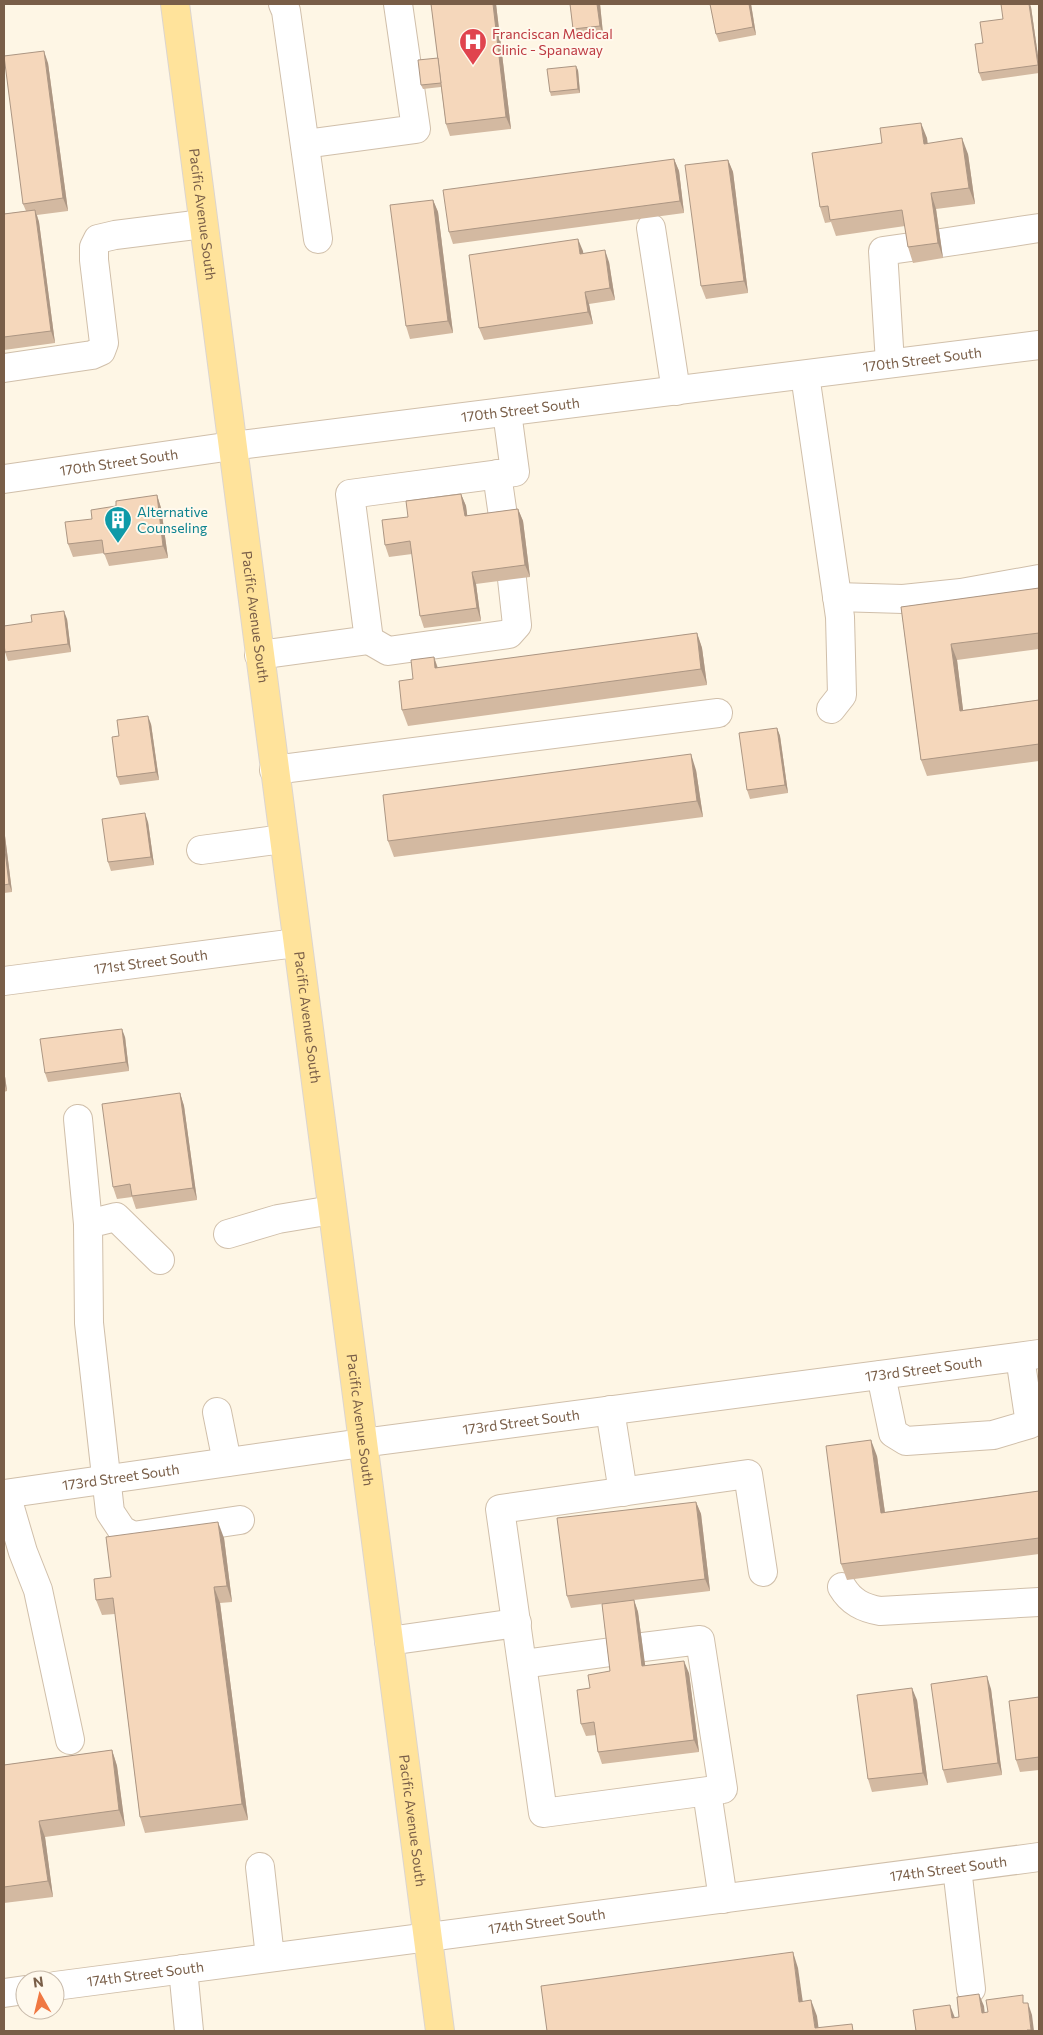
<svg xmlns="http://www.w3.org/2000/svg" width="1043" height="2035" viewBox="0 0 1043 2035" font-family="Commissioner,sans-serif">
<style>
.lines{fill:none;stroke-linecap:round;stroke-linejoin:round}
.minor-casing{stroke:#d0bfaa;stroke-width:30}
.major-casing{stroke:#dcd5cf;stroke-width:30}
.minor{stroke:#fff;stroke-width:28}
.major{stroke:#ffe39b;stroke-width:28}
.wall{fill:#d3b9a1}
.shaded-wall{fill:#ac9683}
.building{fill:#f5d7bb;stroke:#ac9683}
.labels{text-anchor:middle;stroke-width:4;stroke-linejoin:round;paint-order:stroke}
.health-label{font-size:14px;fill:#be3a42;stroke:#fff9ed;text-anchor:start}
.street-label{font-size:14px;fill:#795e48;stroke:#fff9ed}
.culture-label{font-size:14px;fill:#0d838f;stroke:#fff9ed;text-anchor:start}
</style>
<rect width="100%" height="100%" fill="#fef6e5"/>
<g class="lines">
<defs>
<g id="minor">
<path d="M283,4L286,11L318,239"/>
<path d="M305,144L416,129L398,4"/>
<path d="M651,228L676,391"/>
<path d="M941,243L1039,228"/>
<path d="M890,363L883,251L911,247"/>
<path d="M4,368L92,355L101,351L104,343L94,260V247L98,239L115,235L203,224"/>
<path d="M805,375L840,617L842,695L831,709"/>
<path d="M497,474L504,523"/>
<path id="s1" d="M4,479L232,446L1039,345"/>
<path d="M837,597L903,599L961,593L1039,579"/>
<path d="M369,640L388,651L509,634L517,625L512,579"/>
<path d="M259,655L369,640L350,494L515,472L507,412"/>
<path d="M274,770L718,713"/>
<path d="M201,850L283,839"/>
<path id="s2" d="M4,981L296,943"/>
<path d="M78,1119L88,1224"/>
<path d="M228,1234L278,1219L332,1210"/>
<path d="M160,1260L116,1217L88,1224L89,1323L110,1512L122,1530L133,1536L240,1520"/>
<path d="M881,1375L893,1433L906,1441L993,1435L1030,1424L1020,1357"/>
<path d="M610,1410L623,1492"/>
<path d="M217,1412L227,1462"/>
<path id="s3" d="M4,1494L362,1443L1039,1354"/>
<path d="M6,1494L23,1552L38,1590L70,1740"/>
<path d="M842,1587C851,1602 863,1608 880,1611L1039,1602"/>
<path d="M389,1641L517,1623"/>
<path d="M643,1647L700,1640L723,1789L543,1813L500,1509L748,1474L763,1572"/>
<path d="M523,1664L611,1652"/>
<path d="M707,1792L723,1899"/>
<path d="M260,1867L270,1957"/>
<path d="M957,1868L971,1989"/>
<path d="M183,1969L189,2031"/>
<path id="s4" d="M55,1986L1039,1857"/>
<path d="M4,1993L25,1990"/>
</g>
<g id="major">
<path id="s5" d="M175,4L440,2031"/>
</g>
</defs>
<use href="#minor" class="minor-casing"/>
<use href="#major" class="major-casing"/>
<use href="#minor" class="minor"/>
<use href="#major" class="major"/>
</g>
<g class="wall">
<path d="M431,4H496L511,129L450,136L446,124L441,87L423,89L421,85L438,58Z"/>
<path d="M570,4H600L603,34L576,37L573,29Z"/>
<path d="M710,4H751L756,35L719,42L716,34Z"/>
<path d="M1031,7L1039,63V73L982,81L979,73L983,43L1003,19Z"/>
<path d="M48,63L68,211L37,215L39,222L55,343L4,350V214L26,211L23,204Z"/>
<path d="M578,70L580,93L551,96L550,92Z"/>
<path d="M927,138V143L968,154L975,204L936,209L943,258L913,263L908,247L905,226L836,236L831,222L825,223L820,207Z"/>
<path d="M674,159L679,171L684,213L453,244L449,232Z"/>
<path d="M728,160L733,172L748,293L706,299L701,286Z"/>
<path d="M433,200L438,212L453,333L410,339L406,326Z"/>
<path d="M583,251V253L609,262L615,300L589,304L593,324L484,340L479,328Z"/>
<path d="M461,494L466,506L467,516L518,509L523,521L530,577L476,584L481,621L424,628L420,616L412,554L389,557L385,545L408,517Z"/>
<path d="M157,495L161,508L168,558L109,566L104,553L73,557L68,544L92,519L116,506Z"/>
<path d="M1039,588V649L957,660L963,710L1039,700V761L927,776L921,760L901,607Z"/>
<path d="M67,619L71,652L8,661L5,652L32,622Z"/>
<path d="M697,633L702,648L707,685L408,726L402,710L434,657L438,668Z"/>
<path d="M151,724L159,780L120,785L117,777L119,736Z"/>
<path d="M777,728L780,736L788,793L750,799L747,790Z"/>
<path d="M696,770L703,817L394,857L388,841Z"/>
<path d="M148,822L154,865L111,871L108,862Z"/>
<path d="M4,828L12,892L4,893Z"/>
<path d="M125,1037L129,1071L48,1082L45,1073Z"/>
<path d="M4,1069L7,1091L4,1092Z"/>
<path d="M180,1093L184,1106L197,1200L136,1209L132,1197L117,1199L113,1187Z"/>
<path d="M877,1456L885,1512L1039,1491V1554L847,1580L841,1564Z"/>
<path d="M696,1502L701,1514L710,1591L634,1600L638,1612L645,1666L689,1673L699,1752L602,1764L598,1752L596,1735L586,1736L581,1724L590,1688L610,1671L602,1604L571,1608L567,1596Z"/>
<path d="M224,1538L232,1602L220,1603L248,1820L145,1833L140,1817L115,1614L102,1615L96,1600L111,1577Z"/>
<path d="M991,1689L1002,1775L947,1783L943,1770Z"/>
<path d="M1039,1697V1770L1020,1772L1016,1760Z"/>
<path d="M917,1700L928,1785L872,1792L868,1779Z"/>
<path d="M112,1750L117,1766L125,1826L45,1837L53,1897L4,1903V1765Z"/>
</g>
<g class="shaded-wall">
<path d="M493,4H496L511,129L506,117Z"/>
<path d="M597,4H600L603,34L600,26Z"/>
<path d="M749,4H751L756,35L753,27Z"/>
<path d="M1029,4H1030L1031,7L1039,63V69L1038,65Z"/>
<path d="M44,51L48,63L68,211L63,198Z"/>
<path d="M576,66L578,70L580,93L578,89Z"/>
<path d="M921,123L927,138L930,159L924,144Z"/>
<path d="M962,138L968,154L975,204L969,188Z"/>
<path d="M674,159L679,171L684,213L680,201Z"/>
<path d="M728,160L733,172L748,293L744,281Z"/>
<path d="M931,193L936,209L943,258L938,243Z"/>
<path d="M433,200L438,212L453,333L448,321Z"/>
<path d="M35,210L39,222L55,343L51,331Z"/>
<path d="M578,239L583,251L585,266L580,254Z"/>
<path d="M605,250L609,262L615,300L610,288Z"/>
<path d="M585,292L589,304L593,324L588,312Z"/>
<path d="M461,494L466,506L469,528L465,516Z"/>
<path d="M157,495L161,508L168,558L163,546Z"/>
<path d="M518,509L523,521L530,577L525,565Z"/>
<path d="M472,572L476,584L481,621L477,608Z"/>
<path d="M64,611L67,619L71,652L68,644Z"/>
<path d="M697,633L702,648L707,685L701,669Z"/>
<path d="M951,644L957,660L965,726L960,711Z"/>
<path d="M434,657L439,673L435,668Z"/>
<path d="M148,716L151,724L159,780L156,772Z"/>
<path d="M777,728L780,736L788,793L785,785Z"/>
<path d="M691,754L696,770L703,817L697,801Z"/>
<path d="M145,813L148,822L154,865L151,857Z"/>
<path d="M4,828L12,892L9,884L4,842Z"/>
<path d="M122,1029L125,1037L129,1071L126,1062Z"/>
<path d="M4,1069L7,1091L4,1083Z"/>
<path d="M180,1093L184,1106L197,1200L193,1188Z"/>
<path d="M871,1440L877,1456L887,1528L881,1513Z"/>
<path d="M696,1502L701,1514L710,1591L705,1579Z"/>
<path d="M218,1522L224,1538L232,1602L227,1586Z"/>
<path d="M214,1587L220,1603L248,1820L242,1804Z"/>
<path d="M634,1600L638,1612L647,1679L642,1666Z"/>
<path d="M684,1661L689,1673L699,1752L694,1740Z"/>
<path d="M987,1676L991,1689L1002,1775L998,1763Z"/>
<path d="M912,1688L917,1700L928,1785L923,1773Z"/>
<path d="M112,1750L117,1766L125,1826L119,1810Z"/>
<path d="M39,1821L45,1837L53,1897L48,1881Z"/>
<path d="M793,1952L798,1968L805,2017L799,2002Z"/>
<path d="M979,1994L984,2006L986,2025L982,2013Z"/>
<path d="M811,2000L817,2016L819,2031L815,2028Z"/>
<path d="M1028,2003L1032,2015L1034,2031H1032L1031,2030Z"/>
<path d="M950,2005L955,2018H952Z"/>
</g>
<g class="building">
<path d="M431,4H493L506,117L446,124Z"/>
<path d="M570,4H597L600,26L573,29Z"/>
<path d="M710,4H749L753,27L716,34Z"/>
<path d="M1001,4H1029L1038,65L979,73L975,44L983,43L980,22L1003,19Z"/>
<path d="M44,51L63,198L23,204L4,56Z"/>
<path d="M438,58L441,83L421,85L418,60Z"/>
<path d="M576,66L578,89L550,92L547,69Z"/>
<path d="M921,123L924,144L962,138L969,188L931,193L938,243L908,247L902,210L830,220L828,206L820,207L812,153L882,143L880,128Z"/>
<path d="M674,159L680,201L449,232L443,190Z"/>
<path d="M728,160L744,281L701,286L685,165Z"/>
<path d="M433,200L448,321L406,326L390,205Z"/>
<path d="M35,210L51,331L4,337V214Z"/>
<path d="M578,239L580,254L605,250L610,288L585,292L588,312L479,328L469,255Z"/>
<path d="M461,494L465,516L518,509L525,565L472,572L477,608L420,616L410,541L385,545L382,520L408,517L406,501Z"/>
<path d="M157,495L163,546L104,554L102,540L68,544L65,522L92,519L91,510L116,506V501Z"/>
<path d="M1039,588V633L951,644L960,711L1039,700V744L921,760L901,607Z"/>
<path d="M64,611L68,644L5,652L4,644V626L32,622L31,615Z"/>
<path d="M697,633L701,669L402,710L399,681L413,679L411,660L434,657L435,668Z"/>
<path d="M148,716L156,772L117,777L112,737L119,736L117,720Z"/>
<path d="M777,728L785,785L747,790L739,733Z"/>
<path d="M691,754L697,801L388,841L383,795Z"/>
<path d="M145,813L151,857L108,862L102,819Z"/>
<path d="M4,842L9,884L4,885Z"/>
<path d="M122,1029L126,1062L45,1073L40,1039Z"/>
<path d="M180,1093L193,1188L132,1196L130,1184L113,1187L102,1104Z"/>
<path d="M871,1440L881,1513L1039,1491V1538L841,1564L826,1446Z"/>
<path d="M696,1502L705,1579L567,1596L557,1518Z"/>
<path d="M218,1522L227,1586L214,1587L242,1804L140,1817L113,1598L96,1600L94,1579L111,1577L106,1537Z"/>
<path d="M634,1600L642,1666L684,1661L694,1740L598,1752L594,1722L581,1724L577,1690L590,1688L588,1675L610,1671L602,1604Z"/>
<path d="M987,1676L998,1763L943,1770L931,1684Z"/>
<path d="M912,1688L923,1773L868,1779L857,1695Z"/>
<path d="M1039,1697V1757L1016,1760L1009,1701Z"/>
<path d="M112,1750L119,1810L39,1821L48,1881L4,1887V1765Z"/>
<path d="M793,1952L799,2002L811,2000L815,2028L852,2024L853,2031H547L541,1986Z"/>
<path d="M979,1994L982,2013L988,2012L986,2000L1023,1995V2003H1028L1031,2030H1027V2031H916L913,2010L950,2005L952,2018L959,2017L957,1997Z"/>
</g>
<defs>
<symbol id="hospital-pin" viewBox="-11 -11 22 30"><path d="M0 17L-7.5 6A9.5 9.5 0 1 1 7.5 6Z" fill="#e0444e" stroke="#fff9ed"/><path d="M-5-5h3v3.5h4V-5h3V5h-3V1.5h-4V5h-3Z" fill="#fff"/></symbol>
<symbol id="building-pin" viewBox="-11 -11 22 30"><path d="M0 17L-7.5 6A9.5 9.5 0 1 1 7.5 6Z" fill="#0f9aa8" stroke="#fff9ed"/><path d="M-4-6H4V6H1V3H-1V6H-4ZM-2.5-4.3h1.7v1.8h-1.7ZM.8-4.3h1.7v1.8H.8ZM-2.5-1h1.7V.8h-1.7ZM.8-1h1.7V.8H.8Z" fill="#fff"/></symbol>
</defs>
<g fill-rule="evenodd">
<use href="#hospital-pin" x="457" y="26" width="32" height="43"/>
<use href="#building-pin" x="102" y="504" width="32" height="43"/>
</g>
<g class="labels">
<g class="health-label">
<text x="492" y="39">Franciscan Medical<tspan x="492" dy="16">Clinic - Spanaway</tspan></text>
</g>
<g class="street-label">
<text dy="5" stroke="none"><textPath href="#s5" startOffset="212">Pacific Avenue South</textPath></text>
<text dy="5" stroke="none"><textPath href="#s1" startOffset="926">170th Street South</textPath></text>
<text dy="5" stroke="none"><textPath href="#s1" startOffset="521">170th Street South</textPath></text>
<text dy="5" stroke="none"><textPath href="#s1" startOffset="116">170th Street South</textPath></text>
<text dy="5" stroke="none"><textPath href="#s5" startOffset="618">Pacific Avenue South</textPath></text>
<text dy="5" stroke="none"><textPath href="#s2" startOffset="148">171st Street South</textPath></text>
<text dy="5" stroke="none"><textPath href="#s5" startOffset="1022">Pacific Avenue South</textPath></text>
<text dy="5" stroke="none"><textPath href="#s3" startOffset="928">173rd Street South</textPath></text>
<text dy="5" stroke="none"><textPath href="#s5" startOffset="1428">Pacific Avenue South</textPath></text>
<text dy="5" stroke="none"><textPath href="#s3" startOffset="522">173rd Street South</textPath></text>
<text dy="5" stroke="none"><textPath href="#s3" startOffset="118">173rd Street South</textPath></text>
<text dy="5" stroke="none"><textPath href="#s5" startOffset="1832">Pacific Avenue South</textPath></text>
<text dy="5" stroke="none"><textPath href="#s4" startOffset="901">174th Street South</textPath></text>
<text dy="5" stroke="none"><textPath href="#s4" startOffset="496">174th Street South</textPath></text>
<text dy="5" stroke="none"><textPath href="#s4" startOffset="91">174th Street South</textPath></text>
</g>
<g class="culture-label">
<text x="137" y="517">Alternative<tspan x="137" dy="16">Counseling</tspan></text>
</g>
</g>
<rect width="1043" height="2035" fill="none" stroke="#795e48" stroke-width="10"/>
<g transform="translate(40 1995) rotate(352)"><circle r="24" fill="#fff9ed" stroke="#c9bbab"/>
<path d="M0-4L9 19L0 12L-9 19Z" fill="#f07842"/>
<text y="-8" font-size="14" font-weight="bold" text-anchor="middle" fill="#795e48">N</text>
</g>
</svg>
